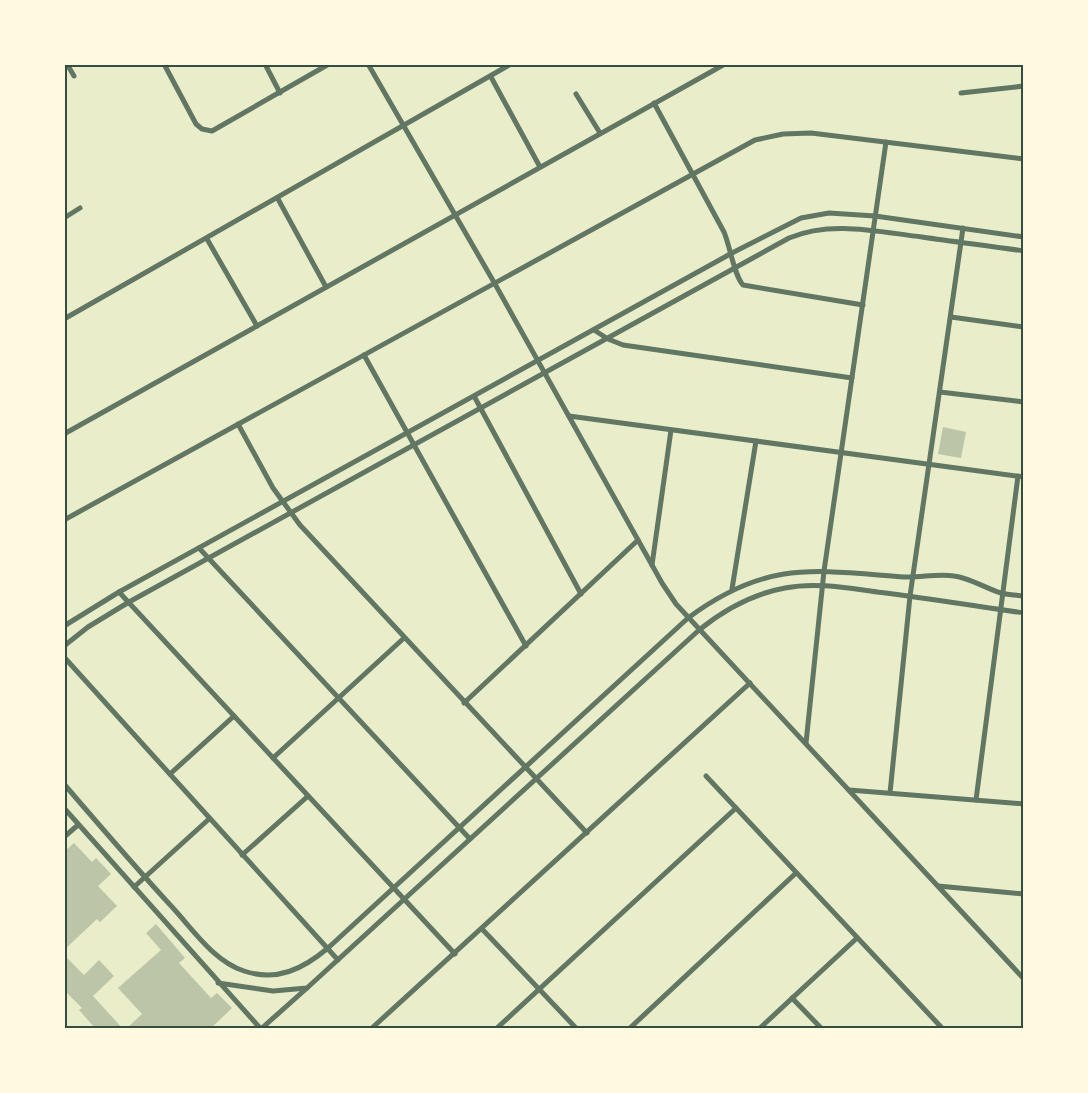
<svg xmlns="http://www.w3.org/2000/svg" width="1088" height="1093" viewBox="0 0 1088 1093" font-family="Jost,sans-serif">
<style>
.building{fill:#bcc5a7}
.lines{fill:none;stroke-linecap:round;stroke-linejoin:round}
.minor{stroke:#617663;stroke-width:5}
.neatline{fill:none;stroke:#344e41;stroke-width:2}
</style>
<rect width="100%" height="100%" fill="#e9edc9"/>
<g class="building">
<path d="M943,427L966,432L961,458L938,454Z"/>
<path d="M74,843L92,862L96,858L111,874L98,886L117,906L100,922L97,919L64,950V852Z"/>
<path d="M156,924L185,958L179,963L211,998L217,993L232,1008L210,1029H126L142,1014L118,988L161,950L146,933Z"/>
<path d="M64,955L84,975L99,960L114,976L93,996L123,1029H96L79,1010L82,1008L64,990Z"/>
</g>
<g class="lines">
<g class="minor">
<path d="M67,64L74,76"/>
<path d="M164,64L196,124L202,129L212,131L329,64"/>
<path d="M265,64L280,93"/>
<path d="M368,64L495,284L662,583L676,604L1024,979"/>
<path d="M491,77L540,167"/>
<path d="M961,93L1024,86"/>
<path d="M576,94L600,133"/>
<path d="M654,103L724,232C730,246 734,275 743,285L863,305"/>
<path d="M278,199L326,287"/>
<path d="M64,218L80,208"/>
<path d="M207,239L257,326"/>
<path d="M951,317L1024,327"/>
<path d="M64,319L511,64"/>
<path d="M594,330L608,339L623,345L852,378"/>
<path d="M364,355L526,646"/>
<path d="M940,392L1024,402"/>
<path d="M474,396L581,594"/>
<path d="M569,416L1024,477"/>
<path d="M238,424L273,488L300,525L587,833"/>
<path d="M64,434L725,64"/>
<path d="M64,520L755,140L783,134L811,133L1024,159"/>
<path d="M199,548L470,839"/>
<path d="M652,565L671,430"/>
<path d="M732,589L756,441"/>
<path d="M119,592L455,954"/>
<path d="M64,626L119,592L732,253L801,218L829,213L875,216L1024,237"/>
<path d="M64,646L88,627L129,602L789,238C831,220 879,232 922,237C956,242 990,246 1024,251"/>
<path d="M64,657L338,960"/>
<path d="M464,703L638,540"/>
<path d="M806,743L824,571L886,142"/>
<path d="M273,758L404,638"/>
<path d="M170,774L234,716"/>
<path d="M706,776L942,1028"/>
<path d="M64,784C100,826 136,868 173,908C194,931 214,961 244,971C277,982 303,969 328,948L688,618C766,560 813,570 904,577C921,578 937,573 954,576C970,578 985,588 1001,593C1008,595 1016,595 1024,596"/>
<path d="M849,790L1024,804"/>
<path d="M890,793L910,596L963,228"/>
<path d="M976,800L1018,476"/>
<path d="M64,808L260,1028"/>
<path d="M64,837L78,825"/>
<path d="M242,855L308,796"/>
<path d="M938,886L1024,894"/>
<path d="M134,887L209,819"/>
<path d="M482,929L576,1028"/>
<path d="M218,983L273,991L307,988L699,630C725,609 752,594 785,588C816,582 847,588 877,592C926,598 975,606 1024,613"/>
<path d="M792,998L821,1028"/>
<path d="M262,1028L307,988"/>
<path d="M372,1028L750,683"/>
<path d="M497,1028L736,808"/>
<path d="M630,1028L796,873"/>
<path d="M760,1028L857,938"/>
</g>
</g>
<rect width="1088" height="1093" fill="none" stroke="#fefae0" stroke-width="132"/>
<rect x="66" y="66" width="956" height="961" class="neatline"/>
</svg>
